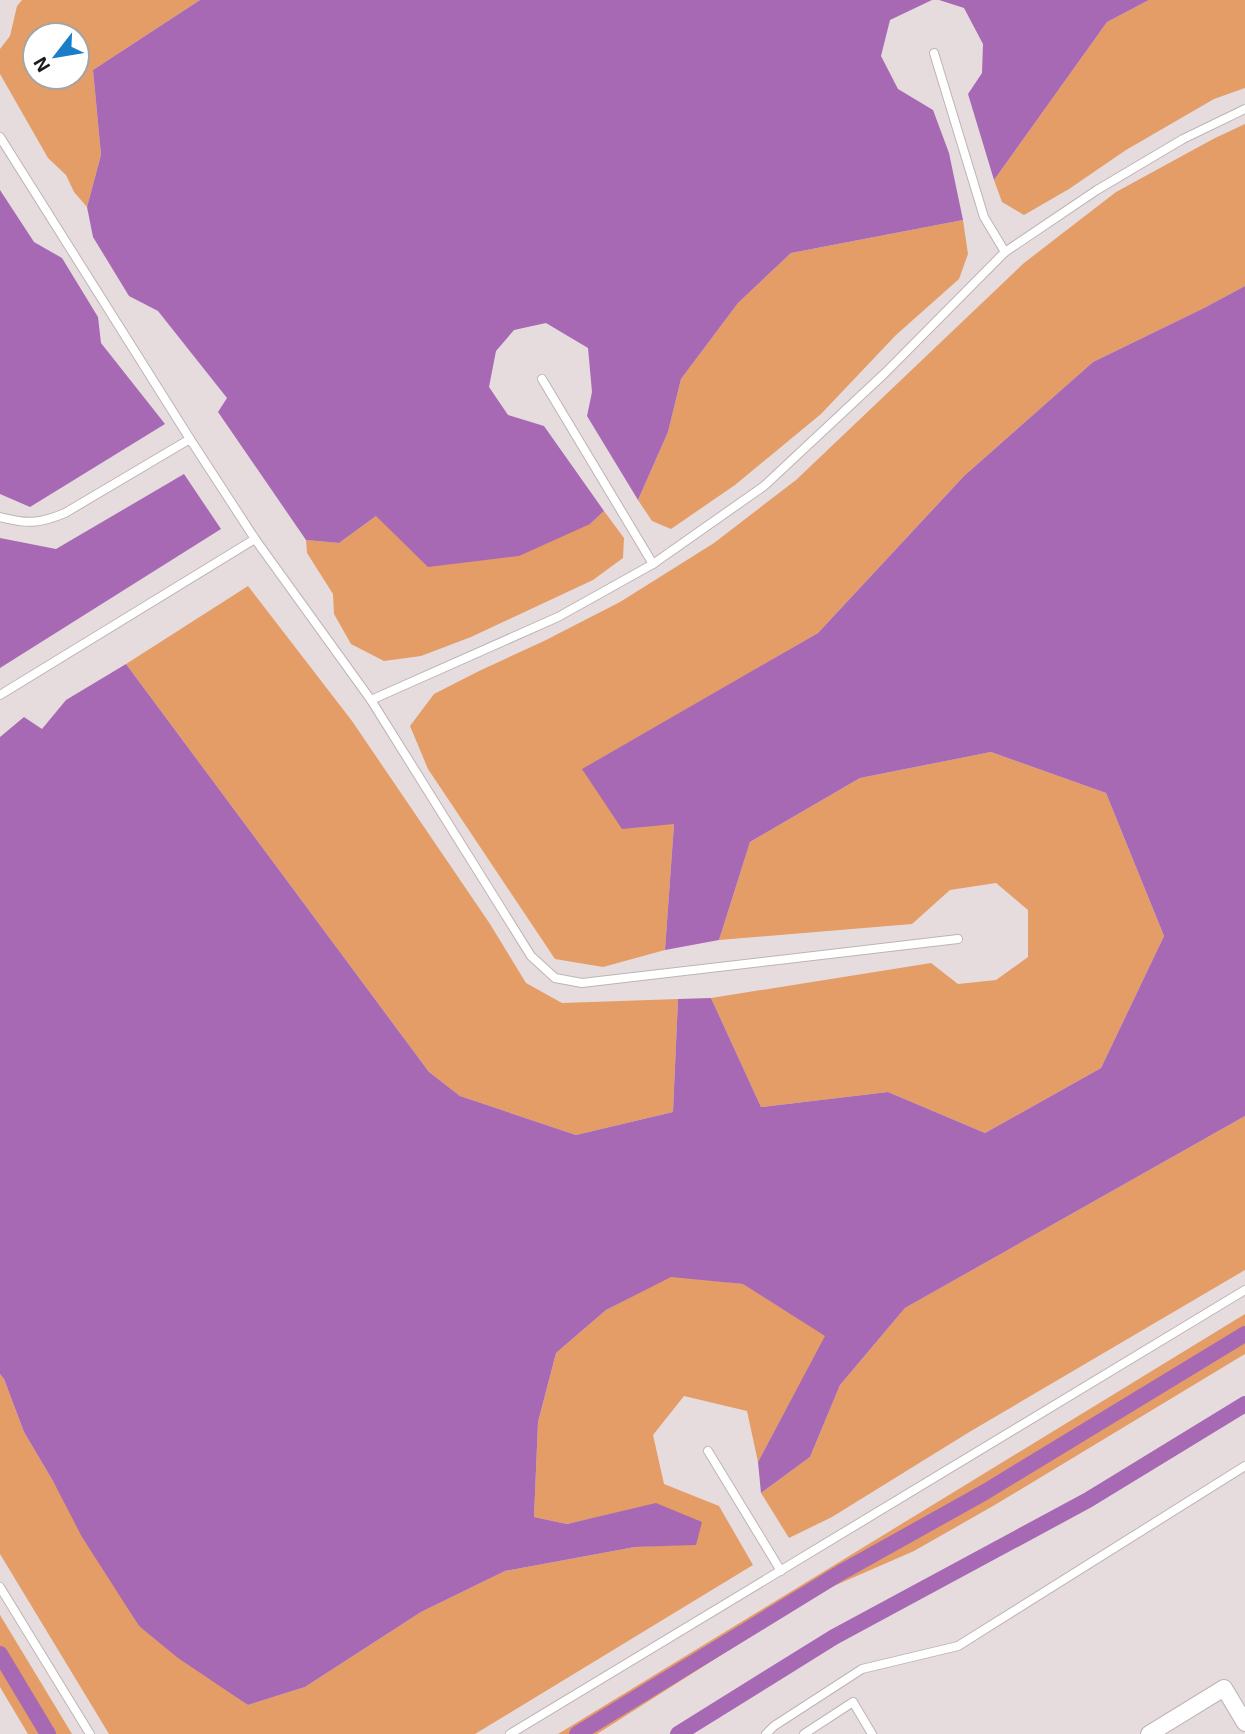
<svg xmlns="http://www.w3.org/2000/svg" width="1245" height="1734" viewBox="0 0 1245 1734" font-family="'Exo 2',sans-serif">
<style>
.green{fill:#e49d67;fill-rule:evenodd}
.water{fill:#a769b4}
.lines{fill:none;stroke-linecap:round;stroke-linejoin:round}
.canal{stroke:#a769b4;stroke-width:16}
.lane-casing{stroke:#bdb4b5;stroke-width:10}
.street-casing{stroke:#bdb4b5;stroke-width:18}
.lane{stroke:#fff;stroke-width:8}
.street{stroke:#fff;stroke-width:16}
</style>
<rect width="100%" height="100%" fill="#e6dcde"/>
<g class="green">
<path d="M22,0H200L93,70L101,155L87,207L74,192L66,175L48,158L0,74V49L10,36L17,6ZM35,35H77V77H35Z"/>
<path d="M1149,0H1245V88L1214,99L1126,150L1069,189L1024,215L1002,202L994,180L1107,22Z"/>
<path d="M1245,124V286L1204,308L1093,362L964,476L818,633L583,769L674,824L665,950L603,967L555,959L428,769L410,726L434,694L479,671L544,641L620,602L714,543L796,480L1024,263L1116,192L1215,138Z"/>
<path d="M963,220L968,254L959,279L896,335L821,414L735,485L671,529L652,521L638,500L668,432L681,379L738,303L791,253Z"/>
<path d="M604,511L624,538L623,558L593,580L471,637L421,656L384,661L351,644L334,614L333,594L307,553L306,540L339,543L376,516L590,524Z"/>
<path d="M248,586L352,721L490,924L526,983L562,1003L678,999L673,1112L576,1135L460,1096L429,1072L126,664Z"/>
<path d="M991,752L1106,793L1164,936L1101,1068L985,1133L888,1092L761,1107L711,998L931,963L958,984L996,980L1028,957V910L996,883L950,890L912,924L719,940L750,842L860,778Z"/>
<path d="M1245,1116V1270L971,1431L832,1517L789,1538L761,1493L810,1457L840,1385L905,1308Z"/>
<path d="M671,1276L744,1284L826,1336L758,1462L747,1411L684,1396L653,1435L664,1484L719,1506L753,1565L475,1734H109L0,1554V1374L4,1379L24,1432L139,1626L248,1705L305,1687L421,1612L505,1571L635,1547L696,1544L656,1504L567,1524L534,1517L538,1422L556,1353L606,1310Z"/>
<path d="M1245,1314V1354L993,1506L914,1551L820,1592L597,1734H558Z"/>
<path d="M0,1615L72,1734H28L0,1687Z"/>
</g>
<g class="water">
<path d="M200,0H932L890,20L881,56L898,89L933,110L949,153L963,220L791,253L738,303L681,379L668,432L638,500L587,416L592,392L588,348L546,323L514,330L496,351L489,387L508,415L544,426L604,511L590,524L519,556L428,567L376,516L339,543L306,540L218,412L227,398L158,311L129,296L93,237L87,207L101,155L93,70Z"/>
<path d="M939,0H1149L1107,22L994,180L968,94L982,73L983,44L964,8Z"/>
<path d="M0,190L34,242L62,258L98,317L101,343L165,424L30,507L0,494Z"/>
<path d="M1245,286V1116L905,1308L840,1385L810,1457L761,1493L758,1462L825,1336L743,1284L671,1277L606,1310L556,1353L538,1422L534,1517L567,1524L656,1503L702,1522L696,1545L635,1547L505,1571L421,1612L305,1687L248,1705L178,1658L139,1626L82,1537L53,1481L24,1432L4,1379L0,1374V737L24,717L42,729L66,700L126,664L429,1072L460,1096L576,1135L673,1112L678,999L711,998L761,1107L888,1092L985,1133L1101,1068L1164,936L1106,793L991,752L860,778L750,842L719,940L665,950L674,824L622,829L582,769L818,633L964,476L1093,362L1204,308Z"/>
<path d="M184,474L221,529L0,668V538L56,549Z"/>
</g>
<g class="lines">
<g class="canal">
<path d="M0,1654L48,1734"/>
<path d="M577,1734L840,1573L985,1492L1245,1334"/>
<path d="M678,1734L834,1637L1088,1500L1245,1404"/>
</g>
<defs>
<g id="lane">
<path d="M934,53L984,217L1005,252"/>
<path d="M0,137L190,439L255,539L371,700L531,956L555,978L582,983L958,939"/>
<path d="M542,379L653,564"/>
<path d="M0,517C27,524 39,524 65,513L190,439"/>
<path d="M0,695L255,539"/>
<path d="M371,700L558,617L653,564L764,486L885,373L1005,252L1097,190L1183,139L1245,109"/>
<path d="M708,1451L781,1571"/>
<path d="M0,1587L90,1734"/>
<path d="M510,1734L1245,1290"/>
<path d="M766,1734L774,1726L862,1669L958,1646L1245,1466"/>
<path d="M804,1734L853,1702L872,1734"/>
</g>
<path id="street" d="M1149,1734L1224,1688L1245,1723"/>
</defs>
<use href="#lane" class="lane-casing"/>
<use href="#street" class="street-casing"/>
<use href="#lane" class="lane"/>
<use href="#street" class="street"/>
</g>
<g transform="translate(56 56) rotate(239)"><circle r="33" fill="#ffffff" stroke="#a5a4a4" stroke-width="2"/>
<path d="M0-5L12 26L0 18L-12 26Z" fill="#1a7dc8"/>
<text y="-10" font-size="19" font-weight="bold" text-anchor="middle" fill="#1e1b1b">N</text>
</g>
</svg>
